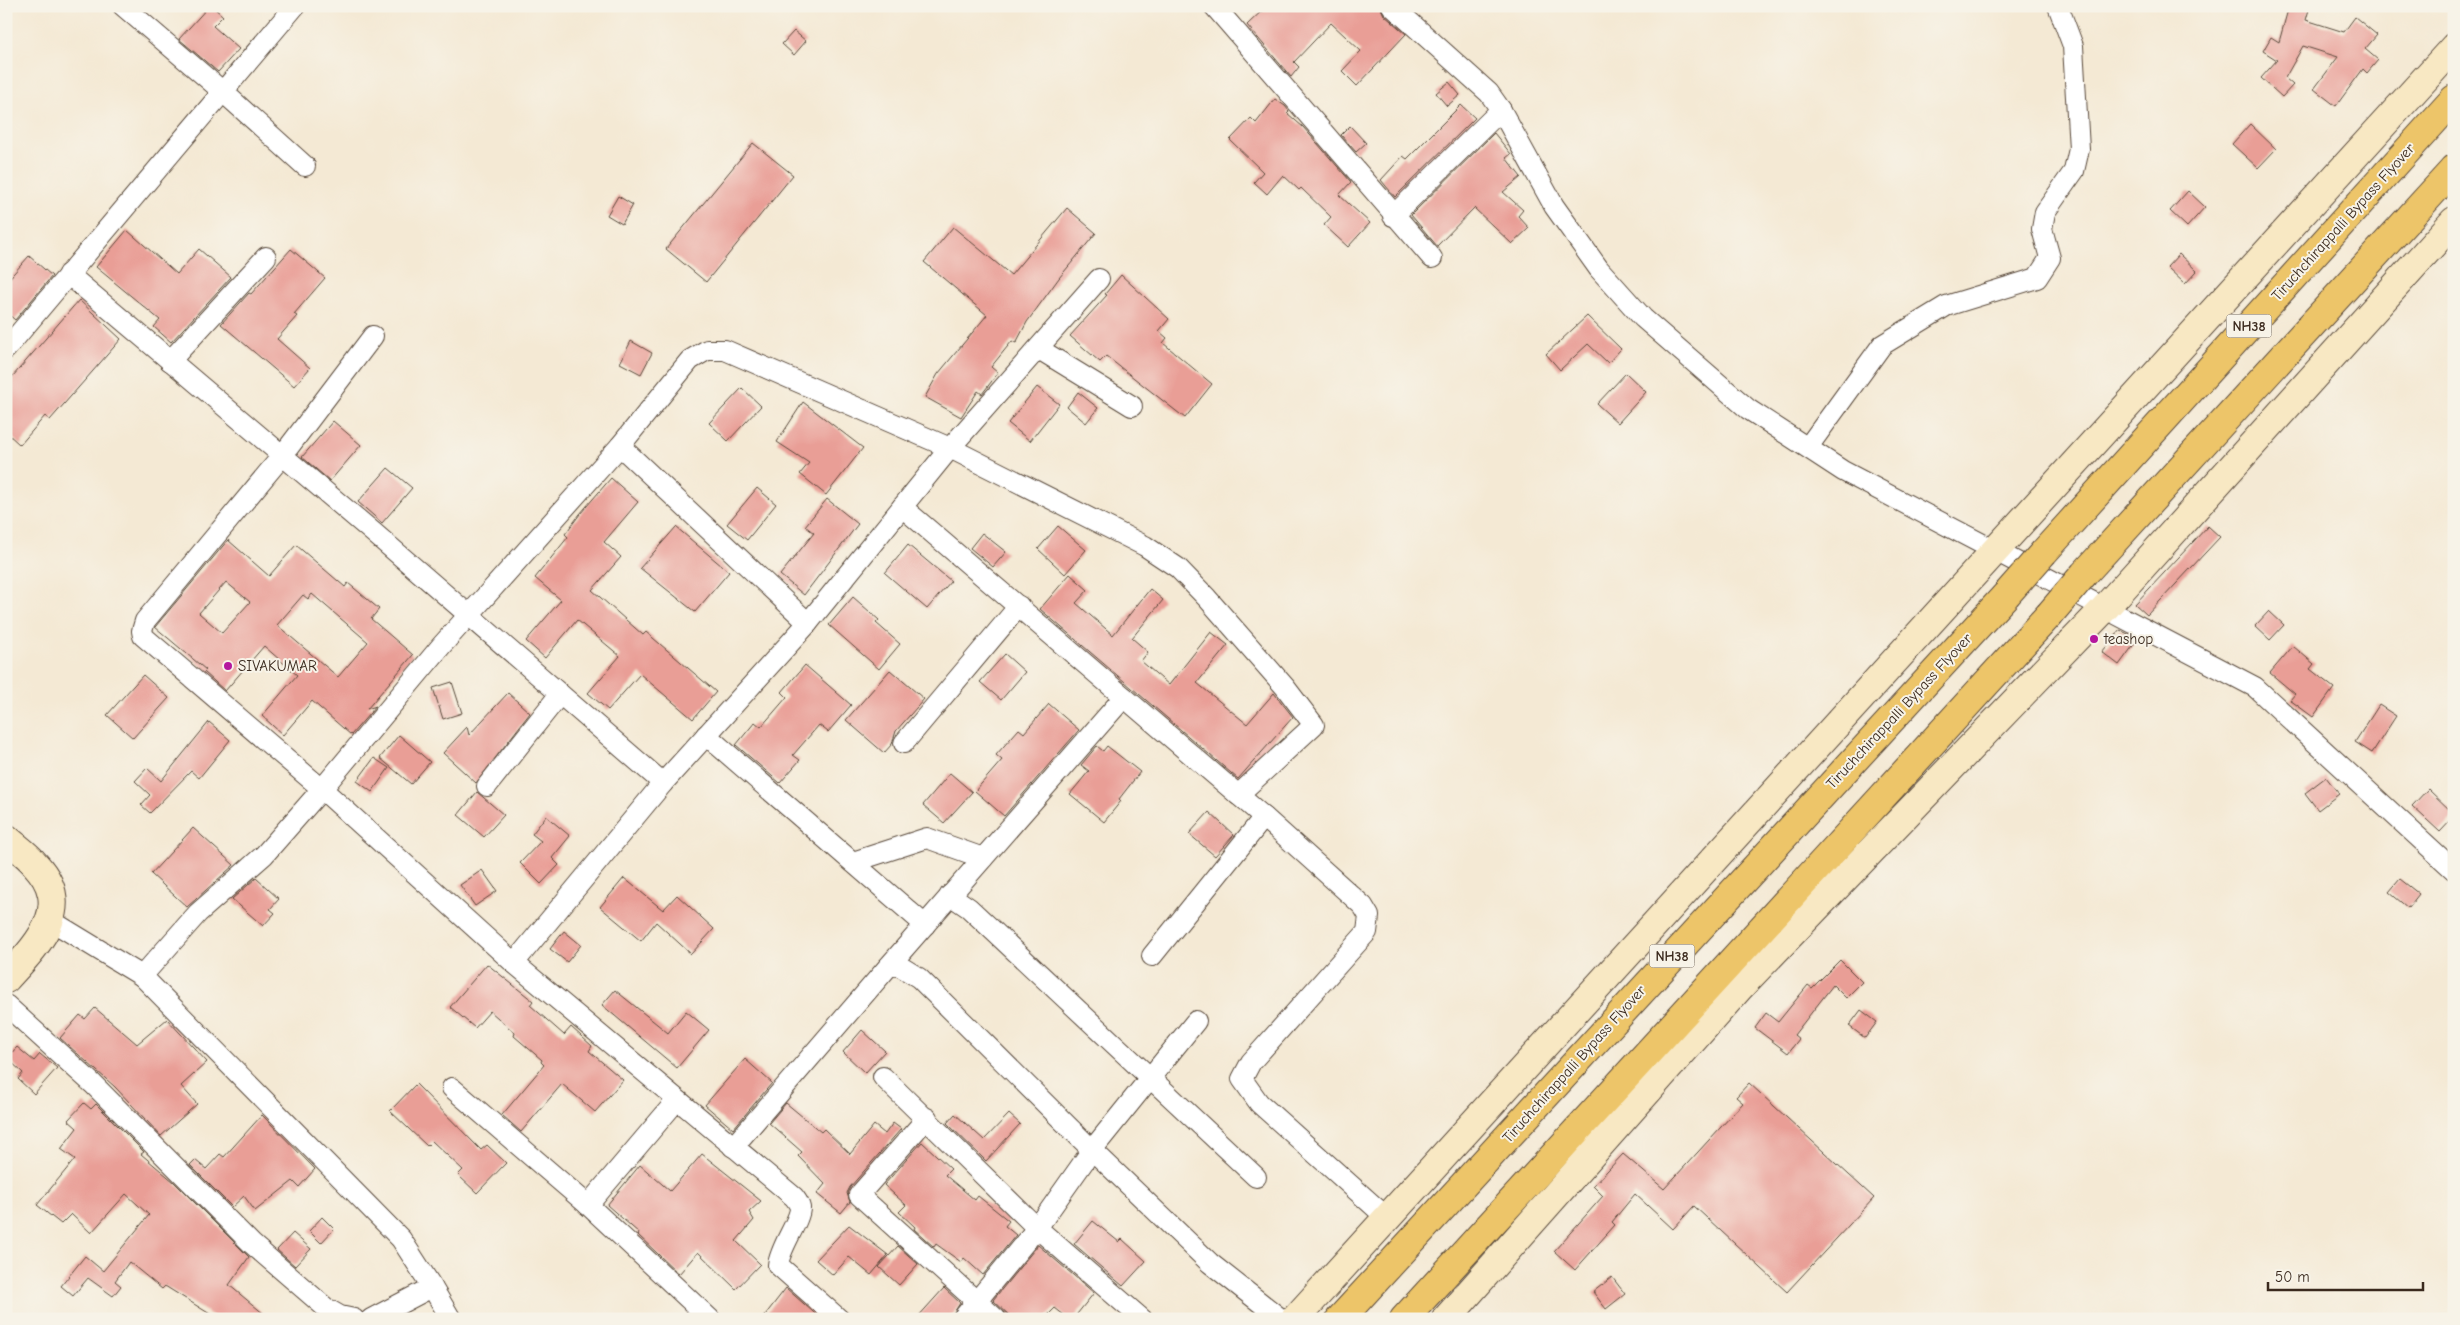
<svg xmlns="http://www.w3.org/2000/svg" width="2460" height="1325" viewBox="0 0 2460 1325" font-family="'Comic Neue',sans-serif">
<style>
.building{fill:#e99e96;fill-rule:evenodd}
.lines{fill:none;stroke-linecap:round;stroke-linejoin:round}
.street-casing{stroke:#574739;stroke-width:22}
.secondary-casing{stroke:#574739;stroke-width:30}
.highway-casing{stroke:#574739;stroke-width:30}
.street{stroke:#fff;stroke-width:20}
.secondary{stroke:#f8e8c3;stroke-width:28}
.highway{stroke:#edc569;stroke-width:28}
.highway-bridge-casing{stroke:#574739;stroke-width:30;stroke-linecap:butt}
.highway-bridge{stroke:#edc569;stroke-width:28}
.poi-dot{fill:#b5179e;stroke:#f7f3e8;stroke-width:2}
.labels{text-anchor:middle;stroke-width:4;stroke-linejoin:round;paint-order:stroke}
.shield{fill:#f7f3e8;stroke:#73665b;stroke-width:1}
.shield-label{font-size:14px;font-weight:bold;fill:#3b2a1e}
.street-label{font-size:15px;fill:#3b2a1e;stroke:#f7f3e8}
.poi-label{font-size:15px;fill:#3b2a1e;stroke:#f7f3e8;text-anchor:start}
</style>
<rect width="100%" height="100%" fill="#f7f3e8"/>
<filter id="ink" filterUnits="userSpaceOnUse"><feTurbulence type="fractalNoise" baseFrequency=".02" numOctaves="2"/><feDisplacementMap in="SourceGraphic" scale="10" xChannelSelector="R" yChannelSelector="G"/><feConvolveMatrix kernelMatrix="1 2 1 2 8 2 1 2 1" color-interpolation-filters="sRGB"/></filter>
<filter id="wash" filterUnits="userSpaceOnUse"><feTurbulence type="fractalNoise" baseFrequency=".0096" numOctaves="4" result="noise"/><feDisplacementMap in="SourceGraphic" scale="20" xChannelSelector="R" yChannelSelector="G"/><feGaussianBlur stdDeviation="1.12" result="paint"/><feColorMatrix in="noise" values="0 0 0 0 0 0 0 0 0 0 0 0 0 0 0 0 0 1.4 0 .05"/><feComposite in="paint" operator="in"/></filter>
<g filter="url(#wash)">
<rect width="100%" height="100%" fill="#f4e9d4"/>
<g id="blocks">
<g class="building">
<path d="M209,6H212L223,16L213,26L239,49L218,72L179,39Z"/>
<path d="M1267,6H1380L1384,15L1406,34L1357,86L1342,71L1361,51L1331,23L1294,62L1299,67L1291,77L1247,25Z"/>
<path d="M2289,6H2310L2306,20L2344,32L2355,17L2377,35L2365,49L2378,60L2367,73L2363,69L2336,106L2314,89L2338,57L2303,46L2285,78L2293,85L2282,97L2261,78L2277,60L2263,51L2271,37L2279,42Z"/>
<path d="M794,31L806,41L794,55L782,44Z"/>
<path d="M1449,82L1460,95L1447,106L1436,93Z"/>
<path d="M1275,99L1285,106L1289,111L1287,113L1303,127L1351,182L1339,195L1370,223L1348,247L1324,225L1331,217L1301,188L1299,190L1283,175L1267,194L1254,182L1263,172L1230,140L1251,118L1256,123Z"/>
<path d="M1461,105L1475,118L1395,197L1381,180L1403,156L1407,159Z"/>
<path d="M2250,124L2276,149L2258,168L2232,144Z"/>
<path d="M1350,126L1366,143L1356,152L1341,135Z"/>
<path d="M1494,133L1511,154L1506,158L1521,177L1503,192L1523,210L1518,216L1529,228L1512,244L1474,208L1437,246L1411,215Z"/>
<path d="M753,143L793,175L706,282L666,249Z"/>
<path d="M2188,191L2205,207L2187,227L2170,211Z"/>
<path d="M618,196L633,205L622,224L607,215Z"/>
<path d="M1067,208L1096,233L1059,278L1027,322L1016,343L1012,341L991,367L998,373L982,394L978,391L961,417L925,397L938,374L987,315L924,262L953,227L1011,275Z"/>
<path d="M127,230L177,274L199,249L231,277L171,342L154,327L160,320L96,267Z"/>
<path d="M291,249L325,278L294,314L297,316L277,339L310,368L294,386L221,324L249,293L251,294Z"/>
<path d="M2179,254L2197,271L2185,284L2167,267Z"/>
<path d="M29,256L52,276L15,320L6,312V282Z"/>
<path d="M1121,275L1169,319L1159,331L1167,338L1163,343L1212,384L1185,418L1106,356L1100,362L1070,336L1107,295L1105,294Z"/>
<path d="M79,300L121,339L50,420L45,416L20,445L6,432V384Z"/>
<path d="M1587,316L1621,349L1608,363L1588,344L1560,370L1546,354Z"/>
<path d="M631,341L652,353L641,374L620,363Z"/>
<path d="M1626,373L1646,392L1618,423L1597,404Z"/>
<path d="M1037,387L1059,404L1030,441L1008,423Z"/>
<path d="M742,388L761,406L728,441L709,423Z"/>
<path d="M1078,392L1098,408L1086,423L1067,407Z"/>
<path d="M803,402L863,448L826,495L800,474L809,463L777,442Z"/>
<path d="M333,421L361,445L330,481L302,457Z"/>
<path d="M388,468L412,488L382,523L358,502Z"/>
<path d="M611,478L638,502L604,542L621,557L592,590L643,635L646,632L716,692L693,719L640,674L608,710L588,693L620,656L577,620L545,658L526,641L561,600L535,578L568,537L565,534L580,514Z"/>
<path d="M757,488L776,504L747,540L727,524Z"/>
<path d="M827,499L858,524L804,595L780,575L814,533L805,526Z"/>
<path d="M1058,526L1086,550L1065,574L1038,549Z"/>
<path d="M2208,526L2220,537L2147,615L2135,604Z"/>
<path d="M676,527L729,572L695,612L640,568Z"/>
<path d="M982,533L1006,552L993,567L970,548Z"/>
<path d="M228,540L269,576L296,545L345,587L348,583L379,609L371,619L413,655L367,709L376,706L351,735L312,701L283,735L262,716L297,675L264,646L225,691L204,672L206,670L155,627ZM226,582L250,602L222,633L199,613ZM312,594L368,642L338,677L277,625L303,595L308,599Z"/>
<path d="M908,545L951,581L927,609L885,573Z"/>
<path d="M1070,574L1088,590L1076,603L1113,635L1150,589L1163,600L1132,638L1148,652L1141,661L1169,685L1211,632L1228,645L1197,683L1247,724L1274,693L1293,717L1238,779L1040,609Z"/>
<path d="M853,597L879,620L876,623L900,644L879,669L829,625Z"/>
<path d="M2269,611L2284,625L2270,640L2255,626Z"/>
<path d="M2120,630L2138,639L2119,665L2102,652Z"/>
<path d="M2293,646L2314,664L2310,669L2334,688L2313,717L2290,700L2295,694L2270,673Z"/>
<path d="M1005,654L1025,672L1001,700L980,682Z"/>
<path d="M805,665L851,705L828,732L819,725L793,755L800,760L780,783L736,745L755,722L761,727L787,697L782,692Z"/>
<path d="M890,670L924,699L896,731L892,744L884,753L846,720Z"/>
<path d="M143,675L169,698L133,738L107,715Z"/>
<path d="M452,682L462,713L443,719L433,688Z"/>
<path d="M508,693L530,713L476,783L443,753L467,727L469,735Z"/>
<path d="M1049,704L1079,730L1004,816L975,791L1002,760L996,755L1019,729L1024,733Z"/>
<path d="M2379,705L2396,716L2372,753L2355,742Z"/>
<path d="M209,722L230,740L199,778L191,771L150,813L141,805L150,795L135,781L147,768L161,781Z"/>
<path d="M399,735L430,762L411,784L380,758Z"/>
<path d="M1097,746L1103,751L1107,746L1140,772L1119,799L1121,801L1104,822L1070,794L1089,771L1081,765Z"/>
<path d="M374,758L389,768L372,792L357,781Z"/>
<path d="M950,773L972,792L944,823L923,805Z"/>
<path d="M2326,777L2339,794L2318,810L2305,793Z"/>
<path d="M2428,789L2454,814V817L2440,832L2412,806Z"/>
<path d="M477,792L504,815L484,837L458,815Z"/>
<path d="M1209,812L1234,835L1215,856L1189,834Z"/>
<path d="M546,816L570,836L552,858L559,865L541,884L520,863L541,841L532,834Z"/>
<path d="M193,828L234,865L187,907L151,874Z"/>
<path d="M482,870L497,891L475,906L460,885Z"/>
<path d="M256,878L279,899L270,909L275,913L263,926L232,899Z"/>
<path d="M624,878L663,910L677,895L714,929L691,954L656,922L641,941L600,907Z"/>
<path d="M2400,879L2419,894L2408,908L2389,892Z"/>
<path d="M564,931L581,945L567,962L550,949Z"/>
<path d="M1840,960L1862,982L1846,998L1833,985L1794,1035L1799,1039L1788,1053L1755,1028L1766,1013L1778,1022L1808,985L1812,988Z"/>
<path d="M487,964L533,1001L530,1005L564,1035L571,1027L592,1046L589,1051L623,1080L595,1112L562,1084L521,1132L502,1115L544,1065L541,1062L542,1060L514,1036L515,1033L490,1011L475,1028L450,1007Z"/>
<path d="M615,990L668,1033L686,1011L709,1030L677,1068L602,1005Z"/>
<path d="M95,1008L137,1044L167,1019L207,1062L181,1086L197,1104L161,1136L115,1087L60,1038L80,1015L85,1019Z"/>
<path d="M1861,1010L1877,1022L1865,1038L1849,1026Z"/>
<path d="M862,1030L885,1051L865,1073L843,1052Z"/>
<path d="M17,1047L34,1061L40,1054L57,1068L34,1094L18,1079L23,1073L7,1058Z"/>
<path d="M745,1059L772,1083L733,1129L705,1105Z"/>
<path d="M1749,1083L1874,1198L1787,1292L1694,1206L1673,1229L1635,1194L1612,1222L1615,1225L1575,1270L1554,1251L1603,1196L1593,1186L1623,1154L1664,1189L1743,1103L1736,1097Z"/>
<path d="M416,1084L481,1150L487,1145L506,1163L477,1193L458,1175L463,1170L432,1141L427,1146L390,1111Z"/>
<path d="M84,1103L91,1109L96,1104L144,1152L141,1154L174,1182L249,1257L229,1285L270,1319H218L165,1286L162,1289L129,1262L115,1281L121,1286L113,1296L88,1278L73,1296L61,1286L85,1256L103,1271L149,1215L126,1194L91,1233L71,1214L61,1224L37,1205L75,1159L61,1149L77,1128L68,1120Z"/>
<path d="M786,1103L821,1132L824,1129L850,1154L874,1125L885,1134L893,1123L901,1129L850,1187L847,1193L850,1202L841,1213L817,1194L825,1184L798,1156L802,1152L769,1123Z"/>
<path d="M955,1114L984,1140L1009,1114L1020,1124L986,1161L947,1123Z"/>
<path d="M262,1115L315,1169L299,1187L293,1181L255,1211L244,1196L232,1207L190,1165L195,1160L206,1169L220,1154L224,1157Z"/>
<path d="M922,1142L951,1169L945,1175L975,1200L978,1196L1009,1221L1005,1226L1016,1235L983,1275L964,1258L961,1262L936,1244L934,1247L914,1229L915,1227L899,1212L906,1205L884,1185Z"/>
<path d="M702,1154L761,1201L749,1212L754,1220L736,1241L760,1264L736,1289L698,1252L679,1274L638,1235L639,1233L607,1205L640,1165L670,1191Z"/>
<path d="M322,1217L334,1229L321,1243L309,1231Z"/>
<path d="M1093,1221L1119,1242L1122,1239L1146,1261L1123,1286L1074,1244Z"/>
<path d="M849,1225L888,1255L871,1275L849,1257L833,1275L816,1260Z"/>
<path d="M293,1233L311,1249L295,1266L277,1250Z"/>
<path d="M1038,1245L1094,1293L1073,1319H1069L1055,1308L1044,1319H1013L993,1300Z"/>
<path d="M898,1246L918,1264L899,1285L879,1267Z"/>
<path d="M1612,1277L1625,1294L1606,1309L1593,1292Z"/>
<path d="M786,1288L821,1319H762Z"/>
<path d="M944,1288L960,1303L950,1319H916Z"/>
</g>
</g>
</g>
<g filter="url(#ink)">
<use href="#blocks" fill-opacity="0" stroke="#574739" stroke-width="1"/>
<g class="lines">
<defs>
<g id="street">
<path d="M123,6L222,91L305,166"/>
<path d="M1214,6L1432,258"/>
<path d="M1392,6L1489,93L1501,110L1554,206L1599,269L1643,318L1748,409L1843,471L2255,687L2454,870"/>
<path d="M1393,216L1501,110"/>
<path d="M68,274L374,533L663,783"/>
<path d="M373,336L282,456L145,621L142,631L143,636L322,789L514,963L794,1197C797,1201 799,1203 800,1208C800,1221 780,1247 778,1265L839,1319"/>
<path d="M6,349L295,6"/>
<path d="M1039,349L1132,406"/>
<path d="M170,361L266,257"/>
<path d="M620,446L808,623"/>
<path d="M1808,447L1882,345L1946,306L2037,278L2050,258L2042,229L2045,212L2074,171L2079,149L2073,46L2058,6"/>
<path d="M902,507L1264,817L1363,906L1369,916L1367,932L1251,1062L1242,1079L1259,1103L1386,1217"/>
<path d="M706,735L925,925"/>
<path d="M904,743L1019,606"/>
<path d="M487,786L560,694"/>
<path d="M853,862L927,838L983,858"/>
<path d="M950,895L969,908L1256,1177"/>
<path d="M50,920L142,976L198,913L264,855L322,789L442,645L620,446L690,360L707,350H725L950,448L1145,546L1178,568L1207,598L1285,687L1314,725L1238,795"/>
<path d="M1152,956L1264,817"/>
<path d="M514,963L663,783L808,623L950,448L1099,279"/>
<path d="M888,967L1124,697"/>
<path d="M142,976L401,1239L432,1287"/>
<path d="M6,1005L93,1084L252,1244L326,1308L340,1316L354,1319"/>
<path d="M883,1077L1037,1228L1142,1319"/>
<path d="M452,1088L588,1205L710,1319"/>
<path d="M927,1118L859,1195L996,1319"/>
<path d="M733,1147L888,967L898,965L919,978L1083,1141L1210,1263L1281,1319"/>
<path d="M588,1205L677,1100"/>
<path d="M371,1319L432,1287L451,1319"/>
<path d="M962,1319L1037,1228L1092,1150L1196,1021"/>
</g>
<g id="secondary">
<path d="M6,838C16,847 27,854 35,864C76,908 37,945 6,979"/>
<path d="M1295,1319L2454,47"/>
<path d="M1446,1319L1740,987L2104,609L2454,221"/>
</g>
<g id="highway">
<path d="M2044,552L2454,99"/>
<path d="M2084,574L2454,169"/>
<path d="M1340,1319L2006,595"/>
<path d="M1404,1319L2049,615"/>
</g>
</defs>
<use href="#street" class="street-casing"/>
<use href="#secondary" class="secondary-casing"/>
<use href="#highway" class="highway-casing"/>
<use href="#street" class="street"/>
<use href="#secondary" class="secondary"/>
<use href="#highway" class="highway"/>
<defs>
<g id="highway-bridge">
<path d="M2006,595L2044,552"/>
<path d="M2049,615L2084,574"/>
</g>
</defs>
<use href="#highway-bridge" class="highway-bridge-casing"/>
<use href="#highway-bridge" class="highway-bridge"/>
</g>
</g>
<g class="poi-dot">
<circle cx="2094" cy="639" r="5"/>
<circle cx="228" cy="666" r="5"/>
</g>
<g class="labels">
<g class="shield">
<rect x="2226.5" y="314.5" width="45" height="23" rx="4"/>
<rect x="1649.5" y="944.5" width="45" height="23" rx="4"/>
</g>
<g class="shield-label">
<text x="2249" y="331">NH38</text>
<text x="1672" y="961">NH38</text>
</g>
<g class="street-label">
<text transform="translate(2343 222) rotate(-48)" y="5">Tiruchchirappalli Bypass Flyover</text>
<text transform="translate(1899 711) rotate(-47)" y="5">Tiruchchirappalli Bypass Flyover</text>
<text transform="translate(1574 1064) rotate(-48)" y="5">Tiruchchirappalli Bypass Flyover</text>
</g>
<g class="poi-label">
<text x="2104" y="644">teashop</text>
<text x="238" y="671">SIVAKUMAR</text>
</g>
</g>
<rect width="2460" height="1325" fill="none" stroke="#f7f3e8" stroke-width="25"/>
<path d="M2268 1282v8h155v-8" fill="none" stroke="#3b2a1e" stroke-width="2.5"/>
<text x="2275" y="1282" font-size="15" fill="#3b2a1e" stroke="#f7f3e8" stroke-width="4" paint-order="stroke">50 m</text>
</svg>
